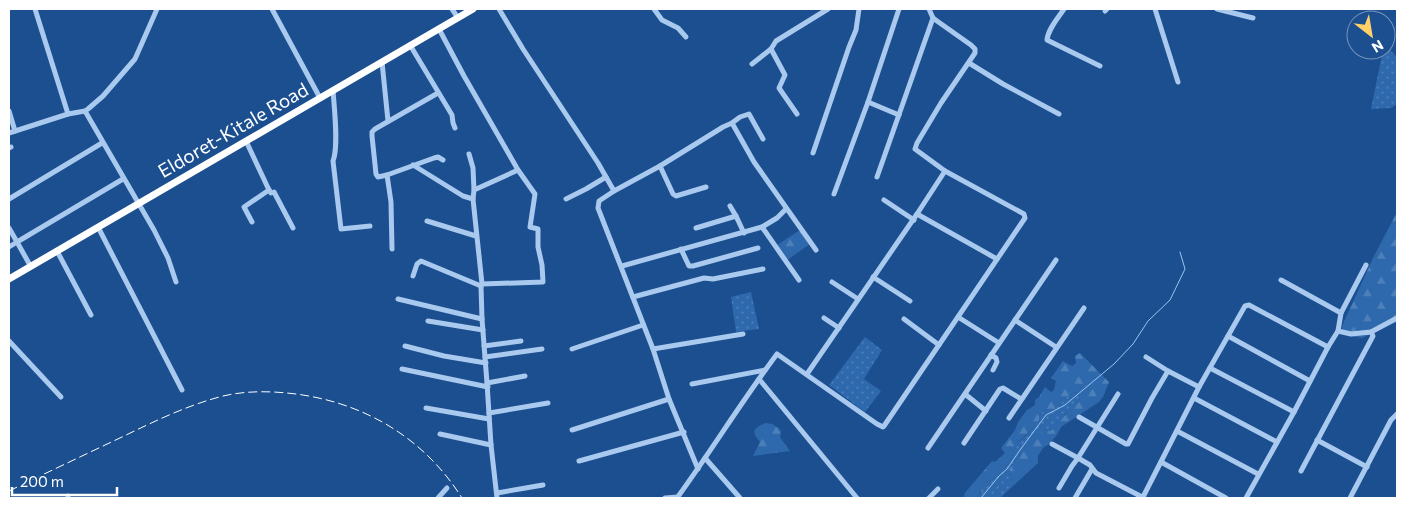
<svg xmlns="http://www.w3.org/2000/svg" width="1406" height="507" viewBox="0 0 1406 507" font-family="Commissioner,sans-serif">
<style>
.green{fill:url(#green-dots)}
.forest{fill:url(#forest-firs)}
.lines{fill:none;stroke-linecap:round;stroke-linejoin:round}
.stream{stroke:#9cc4f0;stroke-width:1}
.minor{stroke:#a9c9ee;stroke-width:5}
.highway{stroke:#fff;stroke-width:7}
.rail{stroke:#fff;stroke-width:1;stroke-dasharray:9 4;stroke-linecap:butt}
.labels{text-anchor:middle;stroke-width:4;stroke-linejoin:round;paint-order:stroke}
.street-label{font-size:19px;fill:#fff;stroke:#1b4f8f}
</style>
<defs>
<pattern id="green-dots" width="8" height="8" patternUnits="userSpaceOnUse" patternTransform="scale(1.25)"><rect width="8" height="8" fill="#2e69ad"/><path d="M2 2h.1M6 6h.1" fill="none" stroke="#4d80b9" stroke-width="1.8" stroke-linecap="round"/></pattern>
<pattern id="forest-firs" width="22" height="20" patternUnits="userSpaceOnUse" patternTransform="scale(1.25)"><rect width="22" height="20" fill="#2e69ad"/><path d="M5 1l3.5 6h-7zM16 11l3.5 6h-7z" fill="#4d80b9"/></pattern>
</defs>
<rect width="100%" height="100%" fill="#1b4f8f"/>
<g class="green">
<path d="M1386,46L1397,57V104L1391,108L1371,109L1383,50H1386Z"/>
<path d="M751,292L759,329L736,332L731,297Z"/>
<path d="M865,337L882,350L864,379L881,391L865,412L829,385Z"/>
<path d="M1079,391L1080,397L1076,407L1065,414L1058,426L1041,435H1037L1020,454L1009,469L1013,486L1000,498H978L985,483C1002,477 1014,460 1015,443L1021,440L1026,436L1032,428L1039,414L1046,409L1059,406L1066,397Z"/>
</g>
<g class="forest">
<path d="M1397,212V322L1362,338L1343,335L1342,326L1374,256Z"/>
<path d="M800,230L810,244L787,260L777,245Z"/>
<path d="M1080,353L1109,382L1103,397L1099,402L1061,427L1057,435L1049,444L1043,448L1038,456V463L1013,486L1009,469L1022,452L1037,434L1041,435L1044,428L1050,431C1059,425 1059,421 1066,414C1074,406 1082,405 1079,391L1066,397L1059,406L1055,409H1046L1039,414V420C1031,428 1026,438 1015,443C1014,460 1002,477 985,483L984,490L980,492L978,498H965L964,494L992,461L995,462L1005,453L1001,448L1015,430L1018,422L1027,410L1035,405V400L1039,397L1045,387L1051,392L1054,390L1056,381L1051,378L1063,361L1072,366L1076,363L1075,356Z"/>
<path d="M765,423L772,424L780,429L781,432L780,437L790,451L753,456L760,442C751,431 753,429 765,423Z"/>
</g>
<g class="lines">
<path class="stream" d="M981,498L999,476L1007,469L1020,450L1046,415L1065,405L1114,364L1133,344L1148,321L1170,300L1185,269L1180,252"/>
<g class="minor">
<path d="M35,9L68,114"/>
<path d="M272,9L320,98"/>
<path d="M452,9L458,18"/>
<path d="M499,9L523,49L598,163L614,191"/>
<path d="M654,9L662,20L678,28L686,37"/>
<path d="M1064,9C1058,18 1048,29 1047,40L1100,66"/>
<path d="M1155,9L1178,82"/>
<path d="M1217,9L1253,18"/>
<path d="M1105,11L1107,9"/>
<path d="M439,29L464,76L518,170L535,194L530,227L538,229V247L542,265L543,282L482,284"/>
<path d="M410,45L452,115L453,123L455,128"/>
<path d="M771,49L785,75L779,88L797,114"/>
<path d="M382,62L388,121"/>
<path d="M969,63L1003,84L1059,114"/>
<path d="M752,64L771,49L776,41L828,9"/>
<path d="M333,90C334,107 339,146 333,161L341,229L370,226"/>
<path d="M438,93L375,129L372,132V136L376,174L378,177L387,175L434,158L438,157L443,160"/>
<path d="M868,102L899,115"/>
<path d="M9,111L15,131"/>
<path d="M85,111L154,230L168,258L176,282"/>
<path d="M732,123L740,117L749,114L763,139"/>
<path d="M9,133L68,114L85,111L88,109L103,96L135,59L157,9"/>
<path d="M246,141L269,190L271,193L274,192L293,228"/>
<path d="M9,148L11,147"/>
<path d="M813,153L849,47L856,30L859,9"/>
<path d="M469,154L473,168L474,190"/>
<path d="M413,165L463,196L473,199L482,284L481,286L482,319L487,383L491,445L497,498"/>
<path d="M660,166L673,194L676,196L706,187"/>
<path d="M387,175L391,202L392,249"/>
<path d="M877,177L933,18"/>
<path d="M834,194L868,102L899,9"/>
<path d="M9,199L102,143"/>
<path d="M473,199L474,190L518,170"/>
<path d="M566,199L586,189L606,177"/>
<path d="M884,200L914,220"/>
<path d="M730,206L736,216"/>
<path d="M917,214L997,259"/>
<path d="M427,221L476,236"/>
<path d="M252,222L244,207L269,190"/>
<path d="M98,227L182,390"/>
<path d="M762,227L799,280"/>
<path d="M9,228L17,242L123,179"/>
<path d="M696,228L736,216L744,233"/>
<path d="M9,247L17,242L31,267"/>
<path d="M681,249L689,266H693L758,248"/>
<path d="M57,251L91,315"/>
<path d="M622,266L762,227L777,218L786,209"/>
<path d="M413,276L417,264L421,261L481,286"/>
<path d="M873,277L910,301"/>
<path d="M1281,280L1341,313"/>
<path d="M832,282L858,299"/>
<path d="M633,297L704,278L713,279L763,269"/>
<path d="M398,299L482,319"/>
<path d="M958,317L999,343"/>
<path d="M824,318L839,328"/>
<path d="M904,319L939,345"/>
<path d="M1015,320L1056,347"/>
<path d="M428,321L483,330"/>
<path d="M1338,331L1351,334L1371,332L1397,318"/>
<path d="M1228,336L1310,381"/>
<path d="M9,341L61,397"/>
<path d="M405,346L444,356L486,363"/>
<path d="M484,346L521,341"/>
<path d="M572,349L643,325"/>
<path d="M653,349L743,334"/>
<path d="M991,355L996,358L997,362L993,370"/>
<path d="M485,357L542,349"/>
<path d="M1146,357L1168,371L1199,387"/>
<path d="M1210,368L1294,412"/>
<path d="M402,369L488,387"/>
<path d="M807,374L917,214L945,171"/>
<path d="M759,379L857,498"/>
<path d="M487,383L525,376"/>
<path d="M692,384L765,370"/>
<path d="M965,394L986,411"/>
<path d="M1118,394L1078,458L1090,465L1096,473L1144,498"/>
<path d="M1194,398L1277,442"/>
<path d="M426,408L489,419"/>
<path d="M489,413L548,403"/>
<path d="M1079,417L1126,444H1128L1152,398L1168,371"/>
<path d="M1009,418L1084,308"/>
<path d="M572,430L669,399"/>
<path d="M1177,431L1258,474"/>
<path d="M440,434L491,445"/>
<path d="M1317,440L1367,467"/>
<path d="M964,443L1000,389L1003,388L1021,399"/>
<path d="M1052,444L1078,458L1072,466L1059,488"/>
<path d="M928,448L1056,260"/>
<path d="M705,458L740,498"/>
<path d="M579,461L684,432"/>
<path d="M1161,462L1226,498"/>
<path d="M698,469L669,399L653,349L598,208L599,201L614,191L660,166L723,127L732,123L754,162L816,250"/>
<path d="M1301,471L1373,336L1371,332"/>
<path d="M497,493L543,485"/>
<path d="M68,496V498"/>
<path d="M1143,497L1199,387L1245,306L1249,305L1328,347"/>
<path d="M438,498L447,488"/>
<path d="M665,498L678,497"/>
<path d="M677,498C711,451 742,401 777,354L877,424L883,427L884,426L1025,218L1024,214L945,171L915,149L917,143L941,103L975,53V49L971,45L937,21L933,18L929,9"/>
<path d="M929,498L938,489"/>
<path d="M1075,498L1092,469"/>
<path d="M1246,498L1294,412L1328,347L1338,331L1341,313L1366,265"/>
<path d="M1350,498L1391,420L1397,414"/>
</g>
<path class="highway" d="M9,279L473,9"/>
<path class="rail" d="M9,491C46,473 84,455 122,437C155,421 188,405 223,396C244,391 267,391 287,393C360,400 423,436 462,498"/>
</g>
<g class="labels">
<g class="street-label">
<text transform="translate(233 130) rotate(-30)" y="7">Eldoret-Kitale Road</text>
</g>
</g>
<rect width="1406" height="507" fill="none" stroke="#ffffff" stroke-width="20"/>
<g transform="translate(1371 35) rotate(149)"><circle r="24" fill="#1b4f8f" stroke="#7695bc"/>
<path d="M0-4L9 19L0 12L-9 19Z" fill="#ffd166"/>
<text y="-8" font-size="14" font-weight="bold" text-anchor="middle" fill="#ffffff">N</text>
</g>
<path d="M12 487v8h105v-8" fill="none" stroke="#ffffff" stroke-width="2.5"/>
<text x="20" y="487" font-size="15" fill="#ffffff" stroke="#1b4f8f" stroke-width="4" paint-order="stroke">200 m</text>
</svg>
